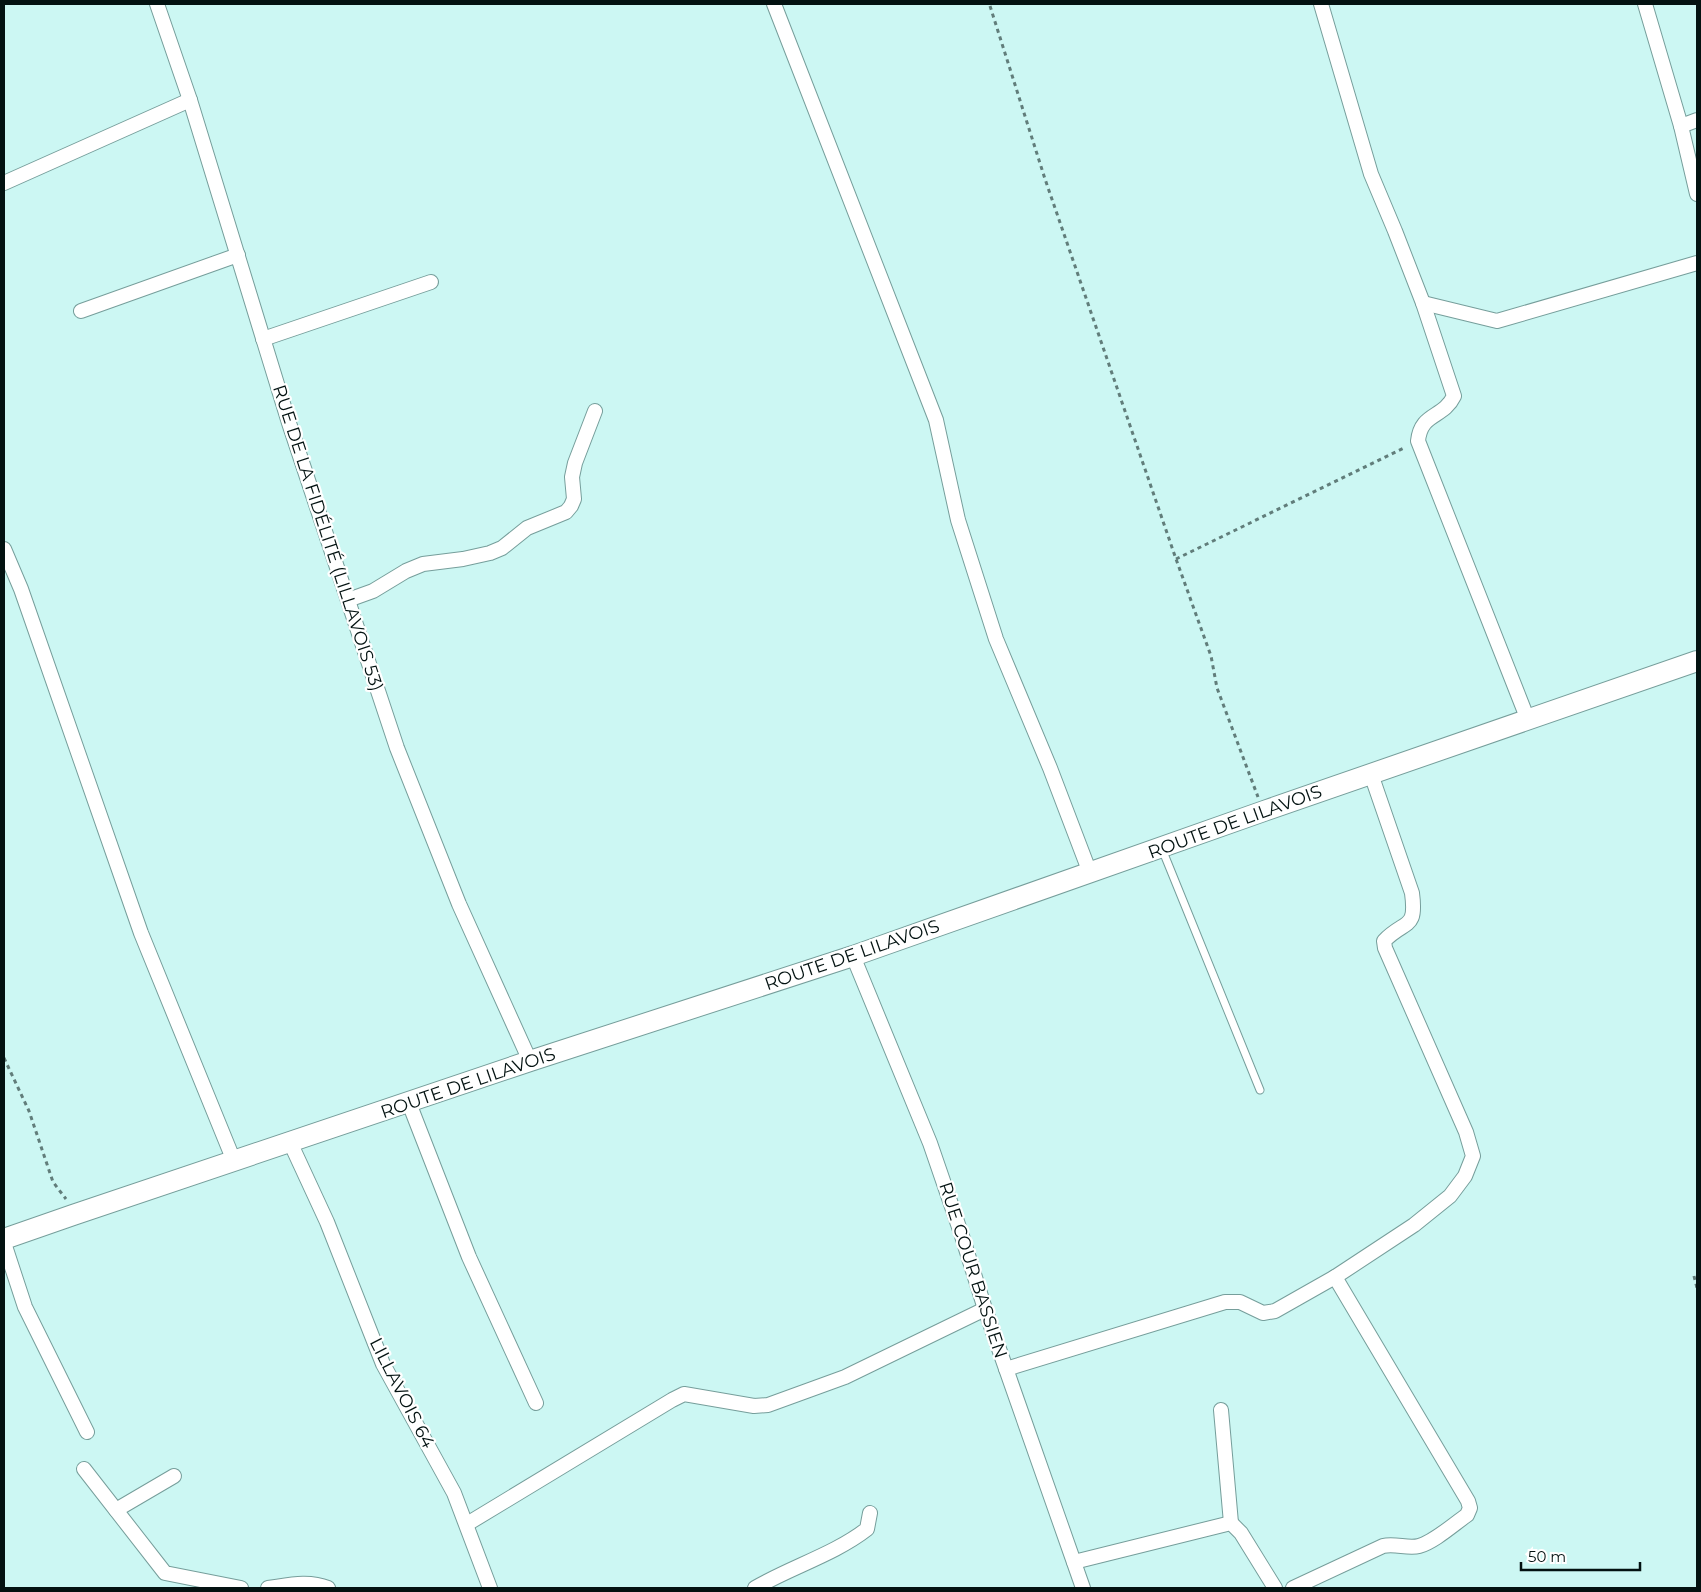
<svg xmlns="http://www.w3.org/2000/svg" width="1701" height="1592" viewBox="0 0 1701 1592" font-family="Montserrat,sans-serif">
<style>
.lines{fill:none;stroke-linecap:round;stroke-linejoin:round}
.service-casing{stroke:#769e9b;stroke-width:9}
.minor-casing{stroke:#769e9b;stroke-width:16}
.secondary-casing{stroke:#769e9b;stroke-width:22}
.path{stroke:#617d7a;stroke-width:3;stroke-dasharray:4 4;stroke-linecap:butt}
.service{stroke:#fff;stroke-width:7}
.minor{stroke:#fff;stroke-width:14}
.secondary{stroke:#fff;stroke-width:20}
.labels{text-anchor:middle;stroke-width:4.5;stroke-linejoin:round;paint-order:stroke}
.street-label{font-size:18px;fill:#031211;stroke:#fff}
</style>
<rect width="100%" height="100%" fill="#ccf7f3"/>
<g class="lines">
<defs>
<path id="service" d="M1162,849L1260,1090"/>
<g id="minor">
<path d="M157,4L190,100L289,423L397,748L459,904L530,1061"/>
<path d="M774,4L936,420L958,520L996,639L1050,768L1090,873"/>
<path d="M1321,4L1371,174L1395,231L1423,303L1454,396C1443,419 1421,412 1418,441L1528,720"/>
<path d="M1645,4L1681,126L1697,194"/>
<path d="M1681,126L1697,120"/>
<path d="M4,183L190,100"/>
<path d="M1423,303L1497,321L1697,263"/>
<path d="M81,311L238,255"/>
<path d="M263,339L431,282"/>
<path d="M4,549L21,589L141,933L234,1161"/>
<path d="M348,600L373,591L406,571L423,564L463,559L490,553L502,548L527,528L566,512L571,506L574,499L572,477L575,463L595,411"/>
<path d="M853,956L930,1143L962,1236L985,1309L1083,1588"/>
<path d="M409,1103L469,1257L536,1403"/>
<path d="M290,1142L327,1222L383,1364L454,1493L490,1588"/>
<path d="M4,1243L25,1307L87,1432"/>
<path d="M1006,1369L1225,1302H1240L1263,1313L1275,1311L1335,1277L1414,1225L1450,1196L1465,1176L1473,1156L1466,1132L1385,948L1384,941C1405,919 1417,931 1412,893L1371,774"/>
<path d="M1221,1410L1231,1523"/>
<path d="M84,1469L165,1573L241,1588"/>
<path d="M116,1510L174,1476"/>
<path d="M467,1524L672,1400L684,1394L754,1406L768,1405L845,1377L985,1309"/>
<path d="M1074,1562L1231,1523L1241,1533L1275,1588"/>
<path d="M268,1588C289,1585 308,1580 328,1588"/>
<path d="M755,1588C791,1567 835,1554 867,1529L870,1513"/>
<path d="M1293,1588L1383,1546C1395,1543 1408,1549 1419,1546C1434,1542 1454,1524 1467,1515L1470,1508L1468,1501L1335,1277"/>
</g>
<path id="secondary" d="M4,1239L73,1215L530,1061L853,956L1264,811L1697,661"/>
</defs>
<use href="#service" class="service-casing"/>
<use href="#minor" class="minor-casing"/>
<use href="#secondary" class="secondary-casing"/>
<g class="path">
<path d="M990,6L1045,179L1176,559L1211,656L1217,688L1258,797"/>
<path d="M1176,559L1406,447"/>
<path d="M4,1058L29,1111L53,1182L66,1199"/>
<path d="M1694,1276L1697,1288"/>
</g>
<use href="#service" class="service"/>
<use href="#minor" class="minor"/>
<use href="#secondary" class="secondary"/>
</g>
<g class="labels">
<g class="street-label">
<text transform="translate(328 538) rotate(72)" y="6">RUE DE LA FIDÉLITÉ (LILLAVOIS 53)</text>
<text transform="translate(1235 822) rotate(-20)" y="6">ROUTE DE LILAVOIS</text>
<text transform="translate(852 955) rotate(-19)" y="6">ROUTE DE LILAVOIS</text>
<text transform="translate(468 1083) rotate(-19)" y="6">ROUTE DE LILAVOIS</text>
<text transform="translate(973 1270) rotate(72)" y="6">RUE COUR BASSIEN</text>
<text transform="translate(402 1393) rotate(63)" y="6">LILLAVOIS 64</text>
</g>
</g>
<rect width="1701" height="1592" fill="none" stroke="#031211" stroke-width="10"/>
<path d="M1521 1562v8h119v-8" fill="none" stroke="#031211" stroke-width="2.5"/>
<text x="1528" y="1562" font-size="15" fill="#031211" stroke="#ffffff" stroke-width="4" paint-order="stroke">50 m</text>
</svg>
